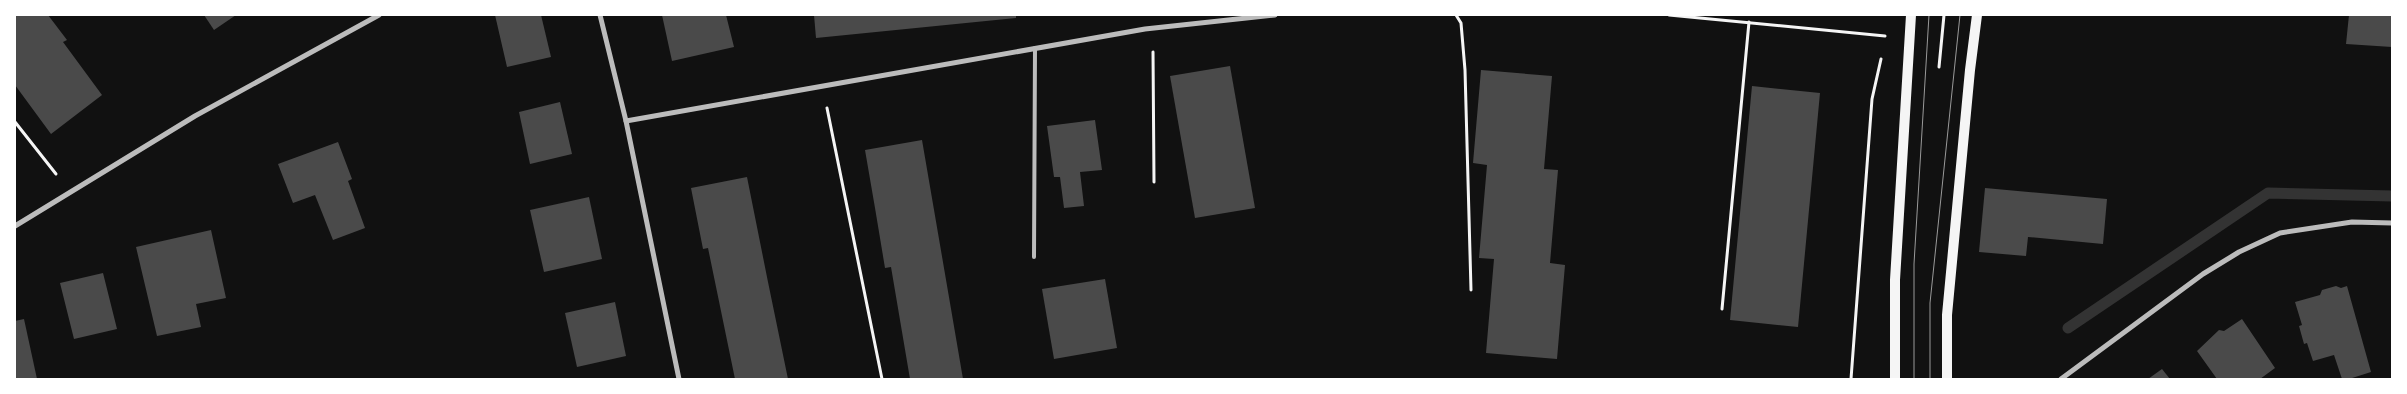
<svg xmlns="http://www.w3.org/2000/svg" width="2407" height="394" viewBox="0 0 2407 394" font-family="'Source Serif 4',serif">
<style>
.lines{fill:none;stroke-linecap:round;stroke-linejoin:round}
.stream{stroke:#333;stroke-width:11}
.building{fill:#4a4a4a}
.path{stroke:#f5f5f5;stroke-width:3}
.service{stroke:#bcbcbc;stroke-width:4}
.minor{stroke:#bcbcbc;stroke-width:5}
.secondary{stroke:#f5f5f5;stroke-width:10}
.tram{stroke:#9a9a9a;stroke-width:1}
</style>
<rect width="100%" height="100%" fill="#111"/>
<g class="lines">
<path class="stream" d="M2068,328L2268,193L2392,196"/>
</g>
<g class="building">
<path d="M15,15H48L67,40L63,42L102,95L51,134L15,85Z"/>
<path d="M204,15H236L214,30Z"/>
<path d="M495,15H541L551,57L507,67Z"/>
<path d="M662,15H726L734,47L672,61Z"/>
<path d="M814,15H1016V18L816,38Z"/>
<path d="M2349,15H2392V47L2346,44Z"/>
<path d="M1230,66L1255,208L1195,218L1170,76Z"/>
<path d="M1481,70L1552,76L1544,169L1558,170L1550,263L1565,265L1557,359L1486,353L1494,259L1479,258L1487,165L1473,163Z"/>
<path d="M1752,86L1820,93L1798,327L1730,320Z"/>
<path d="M560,102L572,154L530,164L519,112Z"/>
<path d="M1095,120L1102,170L1080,172L1084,206L1064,208L1060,177H1054L1047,126Z"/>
<path d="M922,140L950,303L963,379H910L891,267L885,268L875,208L865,150Z"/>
<path d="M338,142L352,179L348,181L365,228L333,240L315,195L293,203L278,164Z"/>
<path d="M747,177L768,282L788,379H735L708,248L703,249L691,188Z"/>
<path d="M1985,188L2107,199L2103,244L2028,237L2026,256L1979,252Z"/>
<path d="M589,197L602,259L544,272L530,210Z"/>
<path d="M211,230L226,298L196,304L201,327L157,336L136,247Z"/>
<path d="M103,273L117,329L74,339L60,283Z"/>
<path d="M1105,279L1117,348L1054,359L1042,289Z"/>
<path d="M2336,286L2341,288L2347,286L2371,372L2349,379H2342L2334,355L2313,361L2307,343L2304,344L2299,326L2302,325L2295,302L2320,295L2322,290Z"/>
<path d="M615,302L626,356L577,367L565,313Z"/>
<path d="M24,319L37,379H15V321Z"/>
<path d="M2242,319L2275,368L2260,379H2217L2197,351L2219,330L2224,331Z"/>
<path d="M2162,369L2170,379H2148Z"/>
</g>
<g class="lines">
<g class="path">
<path d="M1456,15L1461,23L1465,70L1471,290"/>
<path d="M1669,15L1885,36"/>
<path d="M1153,52L1154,182"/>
<path d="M1939,67L1944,15"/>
<path d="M827,108L882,379"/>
<path d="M15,122L56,174"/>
<path d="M1722,309L1749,22"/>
<path d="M1851,379L1872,99L1881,59"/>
</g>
<path class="service" d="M1034,257L1035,48"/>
<g class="minor">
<path d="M600,15L626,121L679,379"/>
<path d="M626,121L1145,29L1275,15"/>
<path d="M15,226L195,116L379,15"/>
<path d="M2061,379L2203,274L2239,252L2280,233L2352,222L2392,223"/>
</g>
<g class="secondary">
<path d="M1895,379V280L1911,15"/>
<path d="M1947,379V315L1970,70L1977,15"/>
</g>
<g class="tram">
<path d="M1914,379V264L1929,15"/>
<path d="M1930,379V303L1960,15"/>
</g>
</g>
<rect width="2407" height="394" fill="none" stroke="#ffffff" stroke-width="32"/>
</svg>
